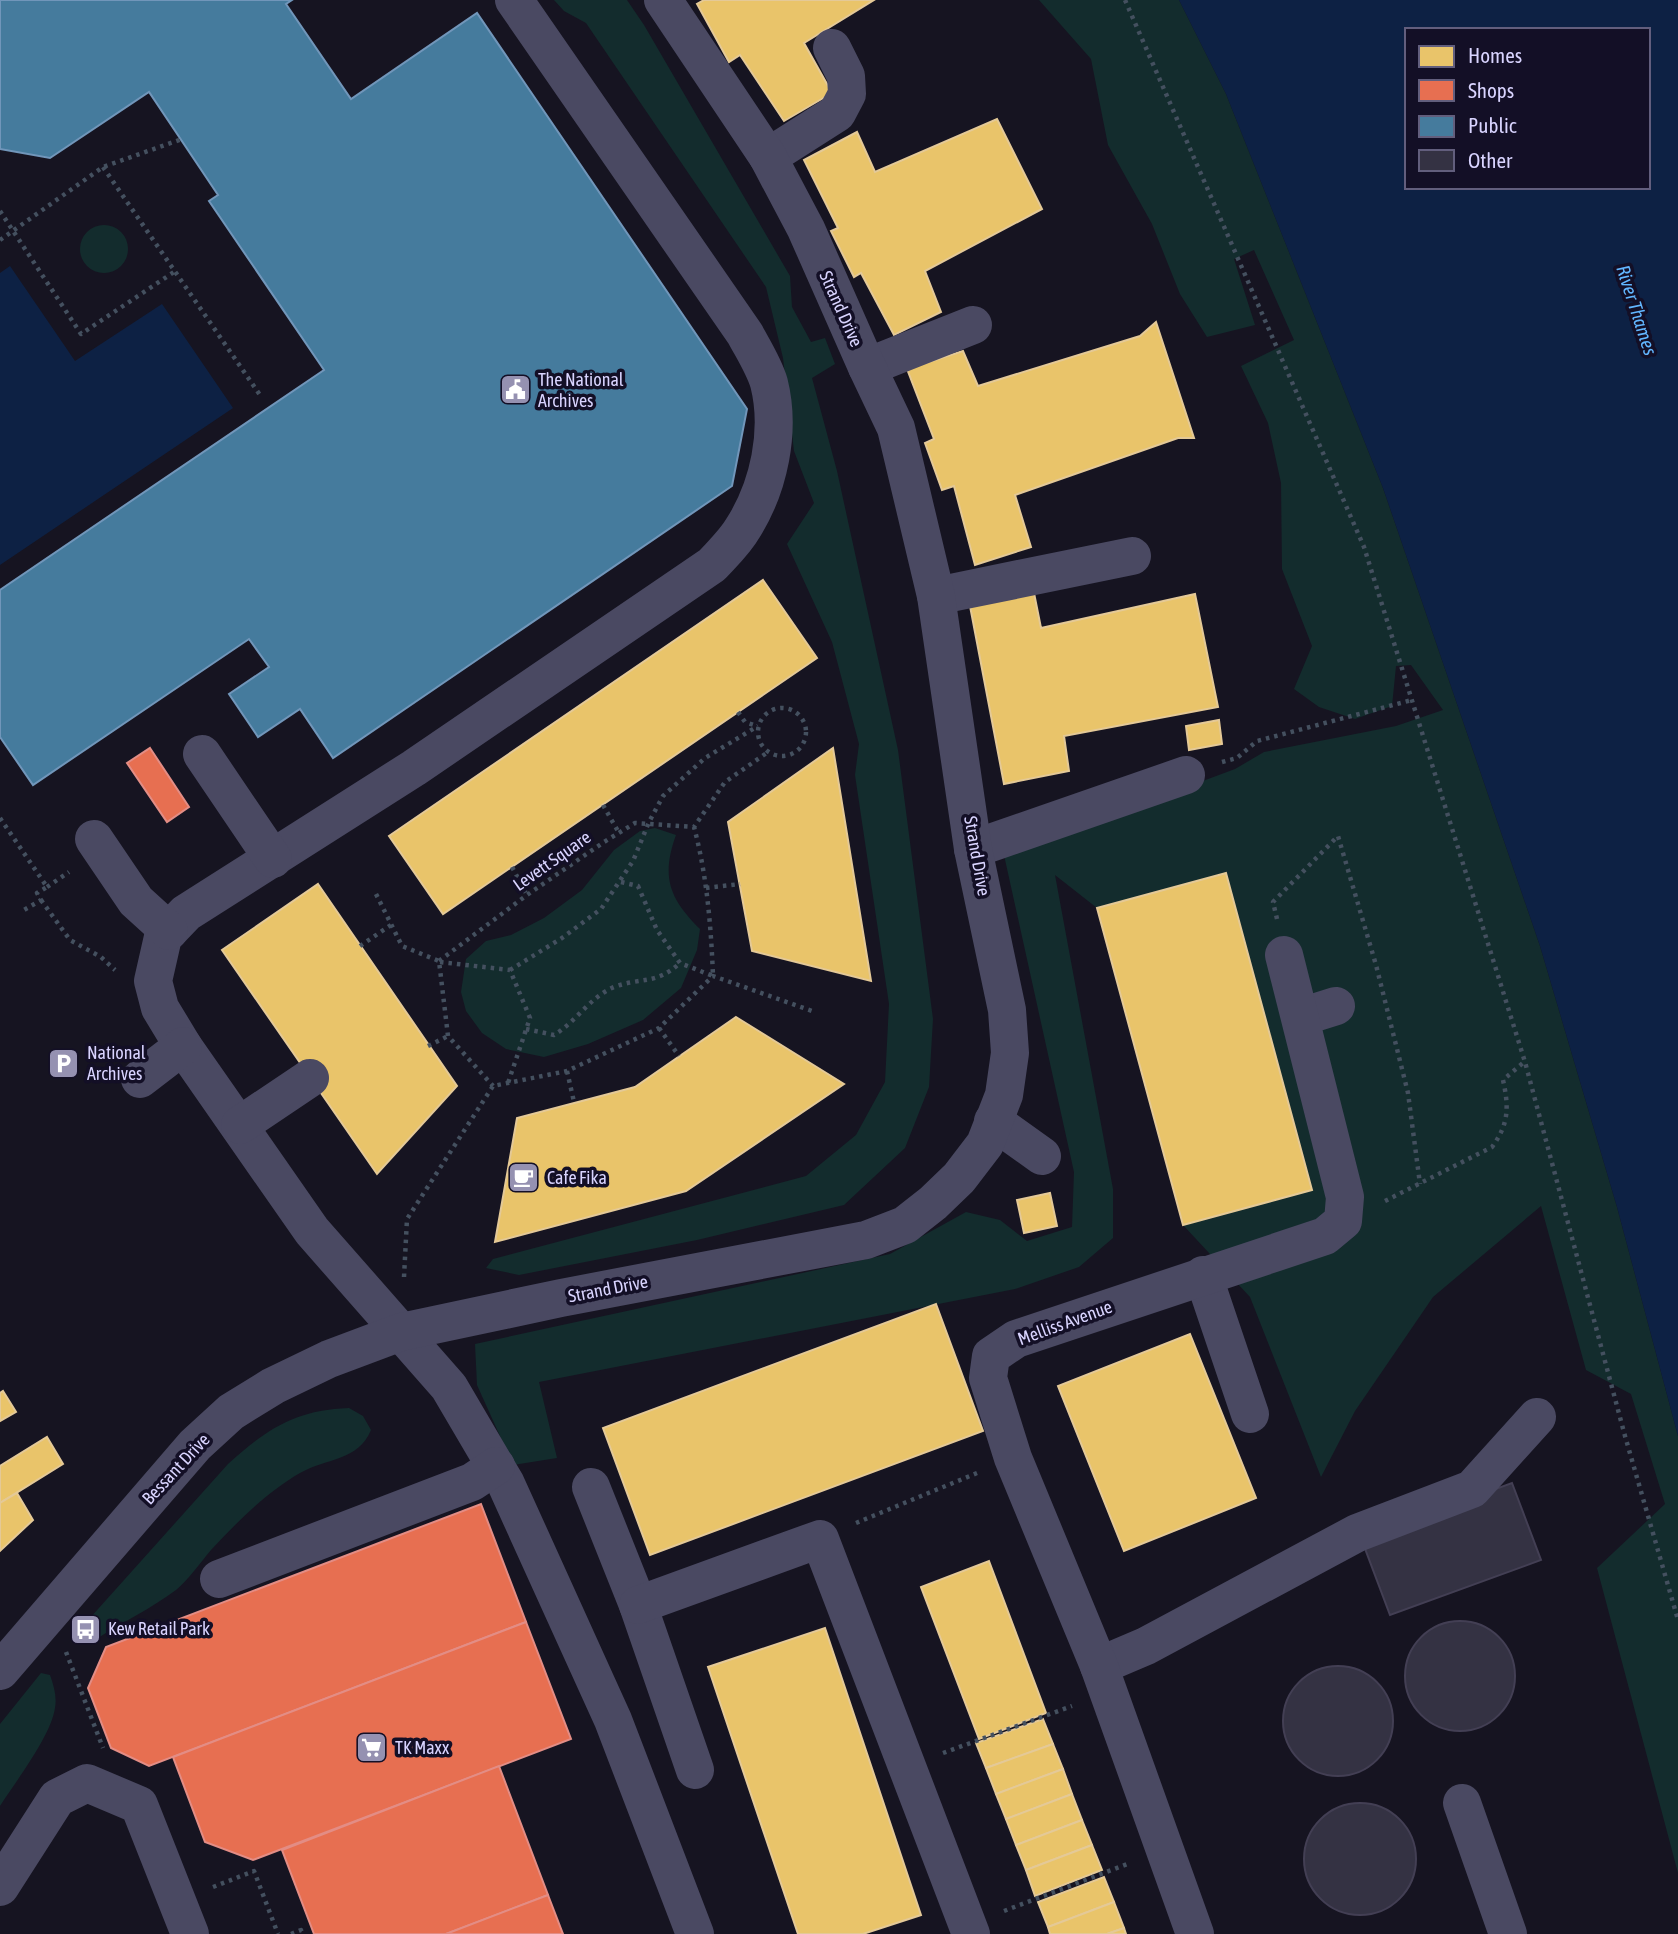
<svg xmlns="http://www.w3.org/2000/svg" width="1678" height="1934" viewBox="0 0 1678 1934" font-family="'Asap Condensed',sans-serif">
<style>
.green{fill:#132c2d}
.water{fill:#0d2144;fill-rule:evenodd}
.homes{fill:#e9c46a;stroke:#e4c997;stroke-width:2}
.shops{fill:#e76f51;stroke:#e38d85;stroke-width:2}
.public{fill:#457b9d;stroke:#7196ba;stroke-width:2}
.building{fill:#343243;stroke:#433f54;stroke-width:2}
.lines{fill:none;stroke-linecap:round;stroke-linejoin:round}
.path{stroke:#44505f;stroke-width:4.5;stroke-dasharray:3.5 5;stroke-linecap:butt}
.minor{stroke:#4a4962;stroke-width:38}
.labels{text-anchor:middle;stroke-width:7;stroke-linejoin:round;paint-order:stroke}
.street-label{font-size:18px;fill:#d9d4ff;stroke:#130f26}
.poi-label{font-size:18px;fill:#d9d4ff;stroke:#130f26;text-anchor:start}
.water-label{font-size:19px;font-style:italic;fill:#62b6ff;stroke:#130f26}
</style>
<rect width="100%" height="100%" fill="#161421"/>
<g class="green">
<path d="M554,0H627L644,25L790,276L792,307L811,342L825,338L835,364L812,378L837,471L898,750L933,1019L929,1087L905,1148L844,1205L697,1240L519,1275L486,1268L493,1259L806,1176L856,1135L885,1082L889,1004L855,775L859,744L832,642L787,544L814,503L794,451L783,358L766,287L586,23L564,11Z"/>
<path d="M1039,0H1179L1226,94L1383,488L1540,946L1617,1207L1678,1436V1873L1597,1568L1665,1504L1631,1394L1586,1370L1541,1206L1433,1297L1355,1411L1321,1477L1250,1297L1183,1225L1312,1190L1226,873L1097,908L1055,875L1113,1189V1238L1079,1267L1015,1289L539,1382L557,1458L513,1465L477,1385L475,1344L890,1254L966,1212L1000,1220L1027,1241L1072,1227L1074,1172L1004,855L1235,769L1264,752L1396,726L1443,710L1411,665L1396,666L1392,706L1355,719L1319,707L1294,689L1312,646L1282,569L1281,483L1268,423L1241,366L1294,340L1254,250L1234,259L1255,325L1207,337L1180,294L1152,224L1108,145L1091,59Z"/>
<circle cx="104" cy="249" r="24"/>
<path d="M655,828L676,835C661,877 669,898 700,929L697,950L681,988L643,1020L588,1044L544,1057L506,1049L482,1033L466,1011L461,992L466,959L486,941L511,935L544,918L582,890L614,850L640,831Z"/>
<path d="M349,1408L363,1416L371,1430C358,1461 327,1458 300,1473C267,1492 237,1522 211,1550C200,1563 189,1579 176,1590C152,1608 123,1622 98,1638L92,1639L82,1633L81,1628L228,1464C267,1429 295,1410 349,1408Z"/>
<path d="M41,1673L50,1675C54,1686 57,1697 55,1708C51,1736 16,1781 0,1806V1724Z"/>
</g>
<g class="water">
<path d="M1179,0H1678V1436L1617,1207L1540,946L1383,488L1226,94ZM1407,30H1648V187H1407Z"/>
<path d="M10,266L75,361L162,304L233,408L0,565V273Z"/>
</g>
<g class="homes">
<path d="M704,0H874L804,43L832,93L784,121L740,55L729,62L697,4Z"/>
<path d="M997,119L1042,209L925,271L941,312L894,335L861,273L854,277L831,231L838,228L804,160L857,132L875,172Z"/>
<path d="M1156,322L1194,438H1178L1015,495L1031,547L975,565L954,486L942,490L925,443L934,439L907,369L963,351L978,386L1140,336Z"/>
<path d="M763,580L817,658L443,914L389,836Z"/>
<path d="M1034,593L1041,628L1195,594L1218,707L1064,736L1069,771L1004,784L970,606Z"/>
<path d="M1219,720L1222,744L1189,750L1186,726Z"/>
<path d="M833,748L871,981L752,951L728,822Z"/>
<path d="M1226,873L1312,1190L1183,1225L1097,908Z"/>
<path d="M318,884L457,1086L377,1174L222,950Z"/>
<path d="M736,1017L844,1084L686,1191L495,1242L517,1118L635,1087Z"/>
<path d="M1050,1193L1057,1226L1024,1233L1017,1200Z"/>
<path d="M936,1304L983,1431L650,1555L603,1428Z"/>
<path d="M1190,1334L1256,1498L1124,1551L1058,1386Z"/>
<path d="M3,1391L16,1412L0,1421V1393Z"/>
<path d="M47,1437L63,1464L0,1503V1466Z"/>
<path d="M17,1493L33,1520L0,1551V1503Z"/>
<path d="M989,1561L1046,1713L979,1739L921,1587Z"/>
<path d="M825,1628L921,1915L863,1934H798L708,1667Z"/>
<path d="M1043,1719L1053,1744L986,1768L976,1743Z"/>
<path d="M1053,1744L1063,1769L996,1794L986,1768Z"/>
<path d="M1063,1769L1072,1794L1006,1819L996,1794Z"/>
<path d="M1072,1794L1082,1820L1016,1845L1006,1819Z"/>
<path d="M1082,1820L1092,1845L1026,1870L1016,1845Z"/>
<path d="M1092,1845L1102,1870L1035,1896L1026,1870Z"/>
<path d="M1104,1877L1114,1902L1048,1927L1038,1902Z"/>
<path d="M1114,1902L1124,1928L1107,1934H1050L1048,1927Z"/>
<path d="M1124,1928L1126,1934H1107Z"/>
</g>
<g class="shops">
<path d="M150,748L189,807L167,822L127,763Z"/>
<path d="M481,1504L526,1622L149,1766L111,1748L88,1688L106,1647Z"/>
<path d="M526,1622L571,1739L253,1860L205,1842L173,1757Z"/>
<path d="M499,1766L548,1895L446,1934H314L282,1850Z"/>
<path d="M548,1895L563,1934H446Z"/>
</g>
<path class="public" d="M0,0H292L286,4L351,99L477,13L747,409L732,486L333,758L300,709L258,737L229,694L269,667L249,639L33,785L0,737V590L324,370L209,201L218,195L149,92L50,158L0,149Z"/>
<g class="building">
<path d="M1512,1483L1541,1560L1390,1615L1361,1538Z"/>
<circle cx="1460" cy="1676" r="55"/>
<circle cx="1338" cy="1721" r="55"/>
<circle cx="1360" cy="1859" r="56"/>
</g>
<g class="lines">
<g class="path">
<path d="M1125,0L1364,547L1525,1062L1625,1436L1678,1620"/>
<path d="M103,167L260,395"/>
<path d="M0,211L81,334L174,272"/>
<path d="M0,240L103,167L182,139"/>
<circle cx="782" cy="732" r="24"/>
<path d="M738,712L745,722L757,726"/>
<path d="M1222,762L1237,758L1257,741L1412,700"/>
<path d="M603,805L619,833"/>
<path d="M0,818L47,887L37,893L41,900L24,910"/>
<path d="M512,867L527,895"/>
<path d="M621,882L638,886L657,930L680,963L713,976C711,926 707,876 694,827"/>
<path d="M47,887L69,872"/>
<path d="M706,888L740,884"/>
<path d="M376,894L402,946L439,961L448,1036L493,1086"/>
<path d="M41,900L70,940L101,957L115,970"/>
<path d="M1277,919L1273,902L1338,836L1376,965L1408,1093L1420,1184"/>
<path d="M360,946L391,925"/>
<path d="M439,961L527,895L604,842L635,823L694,827L725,782L768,752"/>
<path d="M440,962L510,970L530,1018L508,1083"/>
<path d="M510,970L562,938L601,909L633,861L649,822L663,796L705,758L758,726"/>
<path d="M659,1028L679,1056"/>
<path d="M526,1029L554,1035C576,1022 590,997 614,987C641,977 656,985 680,963"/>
<path d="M428,1046L448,1036"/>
<path d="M567,1071L574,1102"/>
<path d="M1385,1201L1492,1147C1509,1124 1509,1107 1503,1080L1524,1062"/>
<path d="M404,1277L407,1219L493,1086L567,1071L659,1028L713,976L815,1012"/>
<path d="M856,1523L977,1473"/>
<path d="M66,1652L103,1748"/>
<path d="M943,1753L1072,1706"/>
<path d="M213,1887L254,1871L278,1934"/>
<path d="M1004,1911L1130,1863"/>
<path d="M291,1934L301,1930L302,1934"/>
</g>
<g class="minor">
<path d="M514,0L745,334C753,349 764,366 769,383C781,431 769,487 743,528C735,542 722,554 712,565L414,768L186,913L163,937L153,981L160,1008L183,1046L312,1231L449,1387L506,1484L613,1720L695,1934"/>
<path d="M768,157L837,113L847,94L846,76L832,48"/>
<path d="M867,367L973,325"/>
<path d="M936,596L1132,556"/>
<path d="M202,754L273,859"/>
<path d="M94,839L136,901L169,931"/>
<path d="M973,849L1186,775"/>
<path d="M1301,1017L1336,1006"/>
<path d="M140,1079L183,1046"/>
<path d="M993,1121L1042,1156"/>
<path d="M240,1125L310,1078"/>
<path d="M1203,1275L1250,1414"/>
<path d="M591,1487L638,1605L695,1770"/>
<path d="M219,1579L472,1482L496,1466"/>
<path d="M638,1605L820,1539L971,1934"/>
<path d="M1099,1666L1146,1646L1357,1533L1472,1489L1537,1417"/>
<path d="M0,1671L195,1445L231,1412L273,1386L329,1359L401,1332L561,1298L866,1240L905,1225L933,1203L959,1178L985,1144L1004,1095L1010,1053L1007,1010L973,849L936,596L896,428L867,367L806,229L768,157L663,0"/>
<path d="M1462,1803L1508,1934"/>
<path d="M0,1887L57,1798L87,1783L139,1805L190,1934"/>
<path d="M1195,1934L1099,1666L1013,1458L988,1378L991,1356L1016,1339L1325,1236L1343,1221L1345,1197L1284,955"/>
</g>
</g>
<defs>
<symbol id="civic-square" viewBox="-11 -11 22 22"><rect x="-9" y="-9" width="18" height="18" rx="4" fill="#9591b1" stroke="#130f26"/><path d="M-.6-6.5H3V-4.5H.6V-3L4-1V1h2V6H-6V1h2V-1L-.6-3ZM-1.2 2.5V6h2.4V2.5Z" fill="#fff"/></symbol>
<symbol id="parking-square" viewBox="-11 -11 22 22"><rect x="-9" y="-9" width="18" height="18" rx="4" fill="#9591b1" stroke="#130f26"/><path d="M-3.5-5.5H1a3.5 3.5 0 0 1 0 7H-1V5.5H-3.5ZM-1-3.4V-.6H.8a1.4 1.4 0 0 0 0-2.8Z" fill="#fff"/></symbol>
<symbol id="cafe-square" viewBox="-11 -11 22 22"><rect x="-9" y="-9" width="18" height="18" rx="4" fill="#9591b1" stroke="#130f26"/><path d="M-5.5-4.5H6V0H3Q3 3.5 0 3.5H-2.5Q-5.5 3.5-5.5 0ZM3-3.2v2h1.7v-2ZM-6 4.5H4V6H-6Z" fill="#fff"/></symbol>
<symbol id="bus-square" viewBox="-11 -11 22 22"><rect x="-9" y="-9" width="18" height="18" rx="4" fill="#9591b1" stroke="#130f26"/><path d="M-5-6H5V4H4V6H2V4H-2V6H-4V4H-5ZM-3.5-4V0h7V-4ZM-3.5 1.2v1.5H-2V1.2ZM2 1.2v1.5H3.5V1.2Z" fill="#fff"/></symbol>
<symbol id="supermarket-square" viewBox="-11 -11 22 22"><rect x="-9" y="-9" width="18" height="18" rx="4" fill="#9591b1" stroke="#130f26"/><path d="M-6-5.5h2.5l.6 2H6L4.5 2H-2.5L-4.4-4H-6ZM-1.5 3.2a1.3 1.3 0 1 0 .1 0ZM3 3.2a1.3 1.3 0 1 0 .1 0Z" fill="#fff"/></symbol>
</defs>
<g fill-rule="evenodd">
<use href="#civic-square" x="498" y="372" width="35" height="35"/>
<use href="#parking-square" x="46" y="1046" width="35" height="35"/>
<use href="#cafe-square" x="506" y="1160" width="35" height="35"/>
<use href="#bus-square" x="68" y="1612" width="35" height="35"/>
<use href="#supermarket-square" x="354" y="1730" width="35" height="35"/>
</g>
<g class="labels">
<g class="street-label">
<text transform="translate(841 309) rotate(66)" y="6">Strand Drive</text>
<text transform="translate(977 856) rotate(80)" y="6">Strand Drive</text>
<text transform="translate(552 861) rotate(-35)" y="6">Levett Square</text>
<text transform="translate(608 1289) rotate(-11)" y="6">Strand Drive</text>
<text transform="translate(1065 1323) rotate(-20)" y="6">Melliss Avenue</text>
<text transform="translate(176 1469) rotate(-47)" y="6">Bessant Drive</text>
</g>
<g class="poi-label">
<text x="538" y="386">The National<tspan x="538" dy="21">Archives</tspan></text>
<text x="87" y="1059">National<tspan x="87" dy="21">Archives</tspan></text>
<text x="547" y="1184">Cafe Fika</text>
<text x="108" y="1635">Kew Retail Park</text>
<text x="395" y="1754">TK Maxx</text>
</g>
<g class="water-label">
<text transform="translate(1637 310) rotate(72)" y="7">River Thames</text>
</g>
</g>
<rect x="1405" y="28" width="245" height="161" fill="#130f26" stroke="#625e7d" stroke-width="2"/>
<rect x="1419" y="46" width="35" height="21" fill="#e9c46a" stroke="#625e7d" stroke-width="2"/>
<text x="1468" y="63" font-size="21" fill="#d9d4ff">Homes</text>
<rect x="1419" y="80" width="35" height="21" fill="#e76f51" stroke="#625e7d" stroke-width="2"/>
<text x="1468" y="98" font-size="21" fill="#d9d4ff">Shops</text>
<rect x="1419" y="116" width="35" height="21" fill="#457b9d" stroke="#625e7d" stroke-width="2"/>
<text x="1468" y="133" font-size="21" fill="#d9d4ff">Public</text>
<rect x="1419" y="150" width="35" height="21" fill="#343243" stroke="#625e7d" stroke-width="2"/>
<text x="1468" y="168" font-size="21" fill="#d9d4ff">Other</text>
</svg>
